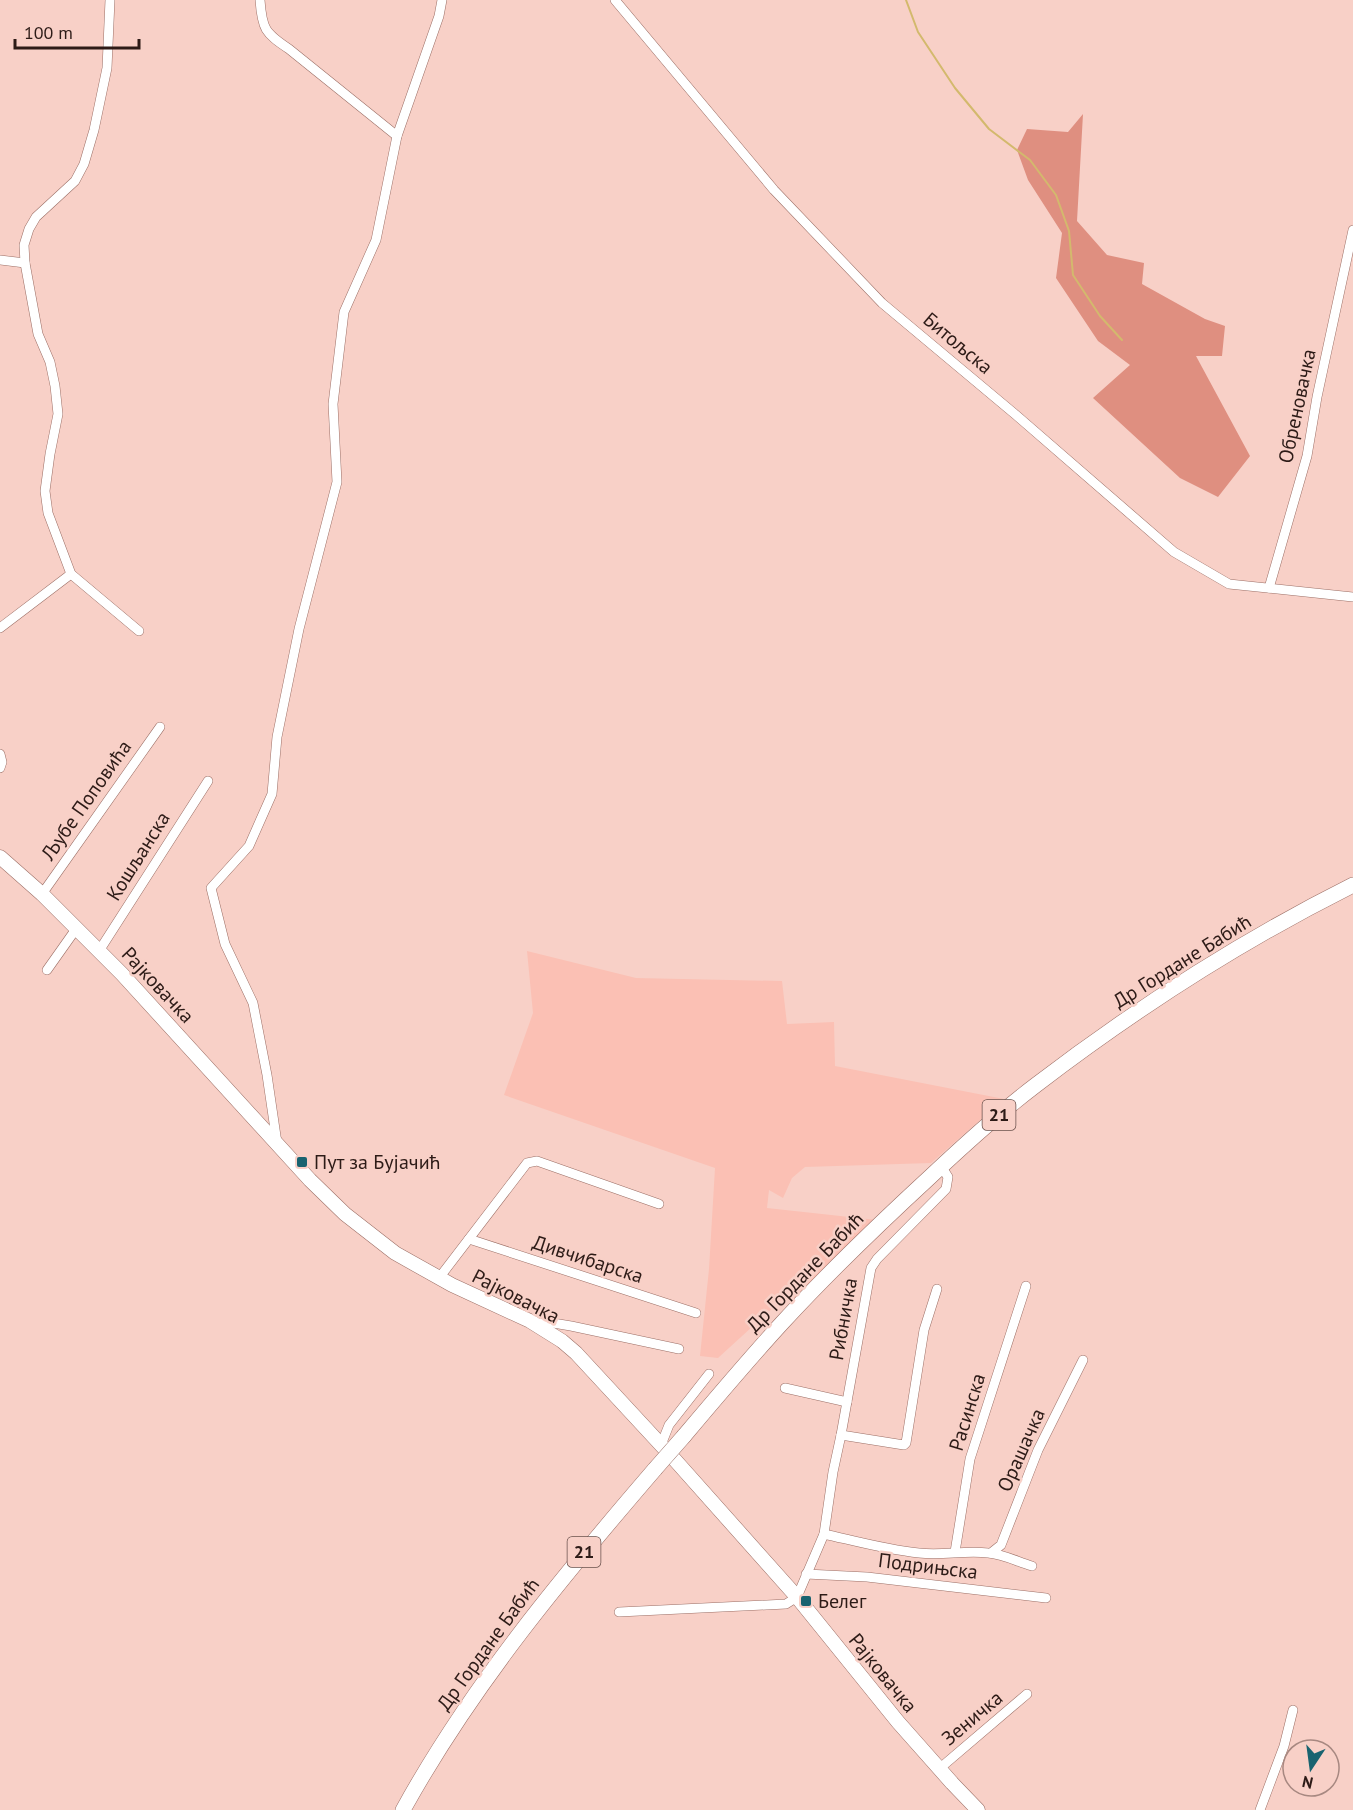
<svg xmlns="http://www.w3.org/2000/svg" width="1353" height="1810" viewBox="0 0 1353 1810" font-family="'PT Sans',sans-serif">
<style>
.built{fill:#fbc0b4}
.forest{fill:#df8f80}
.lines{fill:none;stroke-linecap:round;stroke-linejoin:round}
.stream{stroke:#d3b96d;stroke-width:2}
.minor-casing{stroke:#9c6f66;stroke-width:10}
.secondary-casing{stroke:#9c6f66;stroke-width:15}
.primary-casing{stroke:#9c6f66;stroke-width:16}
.minor{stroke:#fff;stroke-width:9}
.secondary{stroke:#fff;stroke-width:14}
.primary{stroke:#fff;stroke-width:15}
.primary-bridge-casing{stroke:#9c6f66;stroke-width:16;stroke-linecap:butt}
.primary-bridge{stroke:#fff;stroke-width:15}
.poi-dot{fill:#196370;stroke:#f8d0c7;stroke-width:2}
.labels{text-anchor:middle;stroke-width:5;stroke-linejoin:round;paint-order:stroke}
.shield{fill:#f8d0c7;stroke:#6a514c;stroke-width:1.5}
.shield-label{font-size:18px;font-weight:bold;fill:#2d1b17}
.street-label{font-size:20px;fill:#2d1b17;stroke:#f8d0c7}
.poi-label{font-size:20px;fill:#2d1b17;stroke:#f8d0c7;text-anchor:start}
</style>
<rect width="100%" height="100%" fill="#f8d0c7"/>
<path class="built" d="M527,951L636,978L782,981L787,1024L834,1022L835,1066L1004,1099L931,1163L805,1167L792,1178L783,1198L769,1190L767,1208L877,1220L793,1302L786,1296L718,1358L700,1356L709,1269L715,1168L504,1095L533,1013Z"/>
<path class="forest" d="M1083,114L1077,221L1107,255L1144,263L1142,284L1205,319L1225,326L1222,356H1196L1250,456L1218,497L1180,478L1093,398L1130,365L1098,341L1056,278L1062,233L1028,180L1017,150L1027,129L1068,132Z"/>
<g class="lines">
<path class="stream" d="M906,0L918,32L955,88L989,129L1030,160L1056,195L1069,231L1073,275L1100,316L1122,340"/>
<defs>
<g id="minor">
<path d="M110,0L107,68L94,130L84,164L75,181L36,217L29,229L24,245L25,263L38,334L50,362L55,386L58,414L50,454L45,491L48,513L71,574L139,631"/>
<path d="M260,0C262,29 265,33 289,49L397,136"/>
<path d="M615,0L774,190L882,303L1016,415L1174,552L1229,584L1353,597"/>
<path d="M0,260L25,263"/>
<path d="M1269,588L1307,456L1317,397L1353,230"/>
<path d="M0,628L71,574"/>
<path d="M0,754L2,762L0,768"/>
<path d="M42,894L160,727"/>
<path d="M99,951L208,781"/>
<path d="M47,970L76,929"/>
<path d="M277,1143L267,1075L253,1003L225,944L211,888L249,846L272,794L277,737L299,629L337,482L333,404L344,312L376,240L397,136L439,16L442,0"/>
<path d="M469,1239L696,1313"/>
<path d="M439,1278L527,1163L537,1161L659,1204"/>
<path d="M534,1324L553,1323L571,1326L679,1349"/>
<path d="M785,1388L847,1402"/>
<path d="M841,1435L904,1445L906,1443L924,1330L937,1289"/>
<path d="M661,1445L669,1425L709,1374"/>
<path d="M824,1534C855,1541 887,1550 919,1553C942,1556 965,1550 988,1553C1003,1554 1018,1562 1032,1566"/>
<path d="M955,1552L970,1459L1026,1286"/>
<path d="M991,1553L1001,1545L1038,1450L1083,1360"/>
<path d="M806,1574L867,1577L1046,1598"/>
<path d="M619,1612L786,1604L797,1597L824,1534L833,1472L841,1435L871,1268L877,1259L946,1189L948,1177L941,1166"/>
<path d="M939,1769L1027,1694"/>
<path d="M1260,1810L1284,1746L1293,1710"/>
</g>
<path id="secondary" d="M0,857L42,894L122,974L310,1180L345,1214L395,1253L452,1285L530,1321L562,1341L576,1353L675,1460L797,1597L898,1722L952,1783L978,1810"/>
<g id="primary">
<path d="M684,1436C716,1398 748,1360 782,1323C829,1272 879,1224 930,1177C964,1145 999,1113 1036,1085C1134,1010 1243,940 1353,885"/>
<path d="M403,1810C472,1685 563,1576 655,1469"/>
</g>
</defs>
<use href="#minor" class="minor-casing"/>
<use href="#secondary" class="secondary-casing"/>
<use href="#primary" class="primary-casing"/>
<use href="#minor" class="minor"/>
<use href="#secondary" class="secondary"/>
<use href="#primary" class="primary"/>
<defs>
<path id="primary-bridge" d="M655,1469L684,1436"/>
</defs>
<use href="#primary-bridge" class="primary-bridge-casing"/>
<use href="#primary-bridge" class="primary-bridge"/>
</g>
<g class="poi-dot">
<rect x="296" y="1156" width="12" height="12" rx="3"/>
<rect x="800" y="1595" width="12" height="12" rx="3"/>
</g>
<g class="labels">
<g class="shield">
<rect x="982.5" y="1100" width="33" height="30" rx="4.5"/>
<rect x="567.5" y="1537" width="33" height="30" rx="4.5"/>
</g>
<g class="shield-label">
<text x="999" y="1121">21</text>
<text x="584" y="1558">21</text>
</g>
<g class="street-label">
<text transform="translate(958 343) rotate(40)" y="7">Битољска</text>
<text transform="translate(1297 406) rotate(-78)" y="7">Обреновачка</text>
<text transform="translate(86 800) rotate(-55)" y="7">Љубе Поповића</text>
<text transform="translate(138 856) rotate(-58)" y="7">Кошљанска</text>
<text transform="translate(1182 961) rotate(-32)" y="7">Др Гордане Бабић</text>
<text transform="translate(158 985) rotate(47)" y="7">Рајковачка</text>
<text transform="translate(588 1259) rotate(18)" y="7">Дивчибарска</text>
<text transform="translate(805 1272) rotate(-46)" y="7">Др Гордане Бабић</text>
<text transform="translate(516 1296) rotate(27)" y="7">Рајковачка</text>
<text transform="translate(843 1319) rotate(-80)" y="7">Рибничка</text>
<text transform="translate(967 1412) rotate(-73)" y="7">Расинска</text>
<text transform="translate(1021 1450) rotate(-66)" y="7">Орашачка</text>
<text transform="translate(928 1566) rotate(7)" y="7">Подрињска</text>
<text transform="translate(488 1644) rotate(-54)" y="7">Др Гордане Бабић</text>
<text transform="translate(883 1673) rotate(51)" y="7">Рајковачка</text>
<text transform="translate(972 1718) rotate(-40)" y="7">Зеничка</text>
</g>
<g class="poi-label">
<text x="314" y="1169">Пут за Бујачић</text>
<text x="818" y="1608">Белег</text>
</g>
</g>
<g transform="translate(1311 1768) rotate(193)"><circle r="28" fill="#f8d0c7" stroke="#a78881" stroke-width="1.5"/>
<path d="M0-4.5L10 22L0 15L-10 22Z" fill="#196370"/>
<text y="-9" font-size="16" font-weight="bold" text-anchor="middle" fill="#2d1b17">N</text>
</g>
<path d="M15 39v9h124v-9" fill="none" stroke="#2d1b17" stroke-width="3"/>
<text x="24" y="39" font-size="18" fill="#2d1b17" stroke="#f8d0c7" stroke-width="4.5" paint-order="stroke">100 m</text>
</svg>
